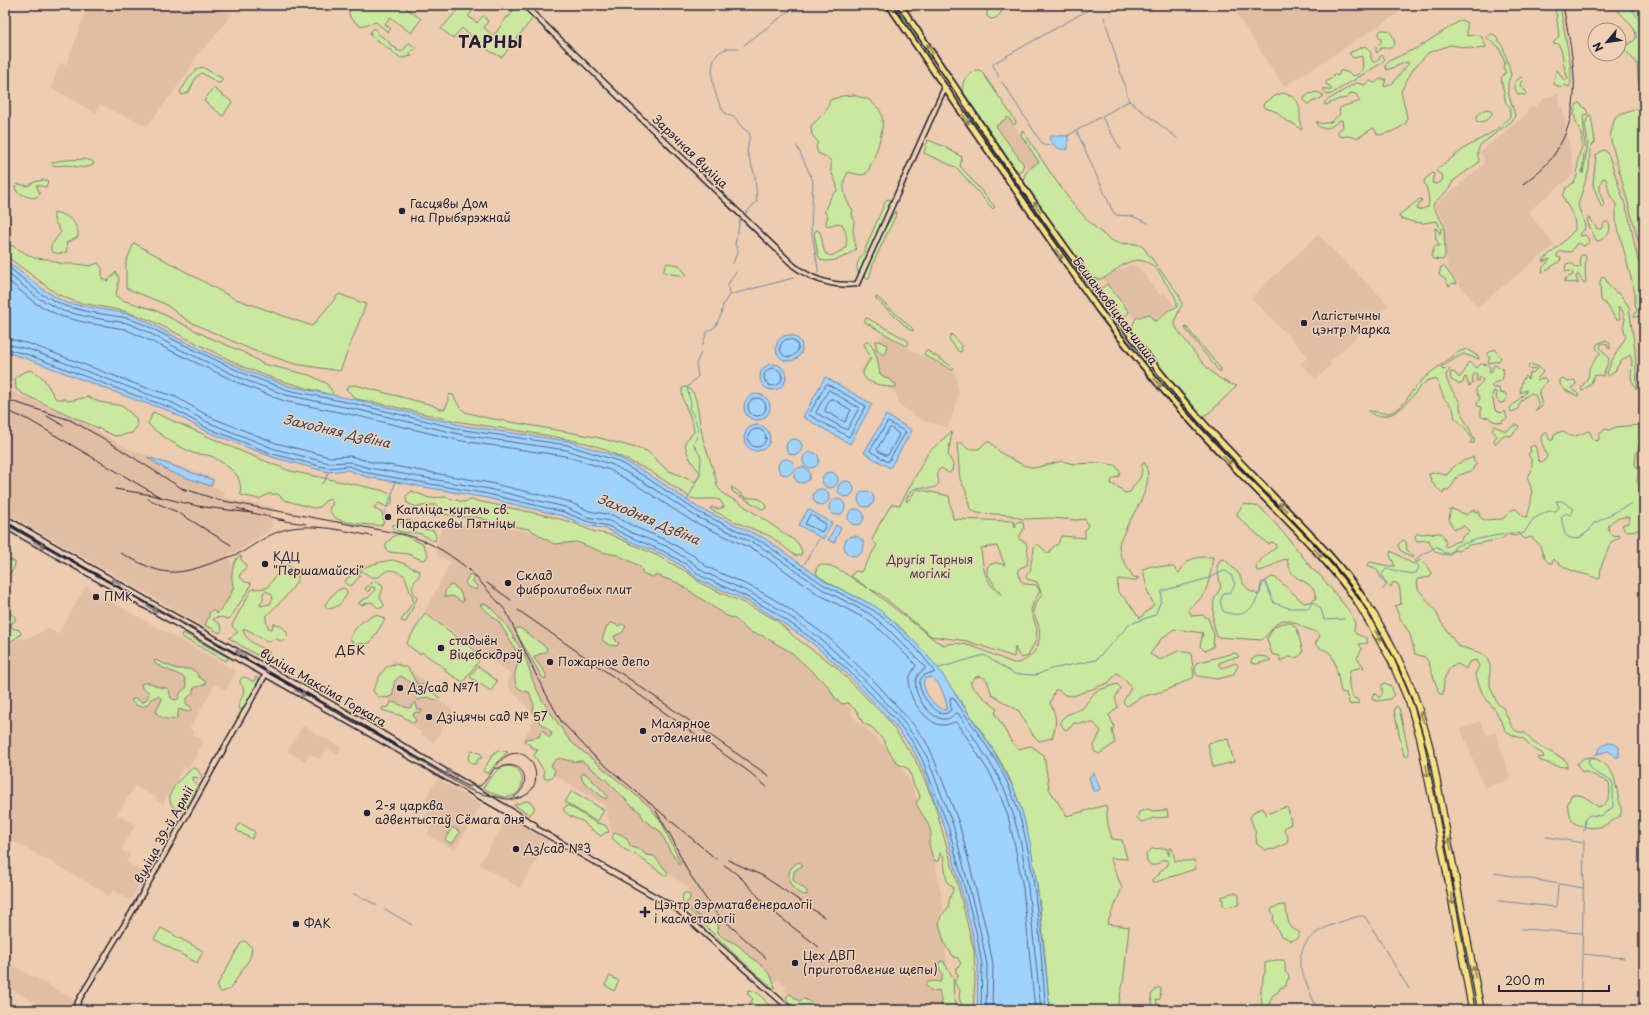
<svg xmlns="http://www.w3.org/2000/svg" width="1649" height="1015" viewBox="0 0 1649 1015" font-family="'Playpen Sans',sans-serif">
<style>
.built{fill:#e1bda4}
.green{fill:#cbe89f;stroke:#76856d;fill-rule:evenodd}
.water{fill:#9fd2fc;stroke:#6d8caf;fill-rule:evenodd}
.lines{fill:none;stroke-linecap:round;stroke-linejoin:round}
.shore{stroke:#546888;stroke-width:1}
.stream{stroke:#6d8caf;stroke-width:1}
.secondary-casing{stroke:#22223b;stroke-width:7}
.primary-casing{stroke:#22223b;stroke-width:8}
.highway-casing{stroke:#22223b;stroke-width:8}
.secondary{stroke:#efd2b5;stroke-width:4}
.primary{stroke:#f9e181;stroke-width:4.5}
.highway{stroke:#f9e181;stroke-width:5.5}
.tram{stroke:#22223b;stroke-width:1}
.rail{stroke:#22223b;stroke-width:1}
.oneway{stroke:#8e825e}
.oneway2{stroke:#887a78}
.poi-dot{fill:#22223b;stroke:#efd2b5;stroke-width:1.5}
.labels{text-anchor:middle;stroke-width:3;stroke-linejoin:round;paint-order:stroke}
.street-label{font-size:12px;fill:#22223b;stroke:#efd2b5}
.poi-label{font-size:12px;fill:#22223b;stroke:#efd2b5;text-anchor:start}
.park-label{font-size:12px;fill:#3b404a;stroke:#efd2b5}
.water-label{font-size:13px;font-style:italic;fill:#3b4562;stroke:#efd2b5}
.neighbourhood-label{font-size:13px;letter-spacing:1px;fill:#22223b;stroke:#efd2b5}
.district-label{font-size:16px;font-weight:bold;letter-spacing:1px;fill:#22223b;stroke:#efd2b5}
</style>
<rect width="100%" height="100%" fill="#edccaf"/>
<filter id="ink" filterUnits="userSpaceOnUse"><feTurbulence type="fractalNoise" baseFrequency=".025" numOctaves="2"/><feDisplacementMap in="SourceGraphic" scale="8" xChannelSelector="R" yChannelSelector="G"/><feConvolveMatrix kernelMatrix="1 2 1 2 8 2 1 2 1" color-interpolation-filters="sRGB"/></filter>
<g filter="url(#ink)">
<g class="built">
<path d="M88,5H223L222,11L232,14L205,48H202L184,78L147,126L99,104L96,113L51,88L60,63L66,65Z"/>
<path d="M1231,5H1411L1284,87Z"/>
<path d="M1558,94L1566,124L1564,130L1567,133L1574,174L1528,212L1554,245L1477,307L1449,271L1444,250L1446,223L1434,206L1483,165L1484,158L1480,152L1527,114L1526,112L1531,107L1533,108L1545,98Z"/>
<path d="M1008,117L1039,162L1029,170L996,125Z"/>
<path d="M1318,235L1389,305L1330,362L1332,364L1316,379L1301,364L1308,356L1251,298Z"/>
<path d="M1131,265L1138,267L1160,295L1164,292L1174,305L1154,320L1148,312L1143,316H1138L1135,319L1104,280L1113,273Z"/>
<path d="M883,334L918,354L955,372L959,395L948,427L926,422L900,406L895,392L860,372Z"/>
<path d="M5,389L82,422L131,450L216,479L213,486L225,492L223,498L272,507L271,529L240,550L228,554L239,582L209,629L5,512Z"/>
<path d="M486,522L615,553L677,581L756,636L768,638L789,651L851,709V714L855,719L891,752L909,779L928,826L944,909L939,916L947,960L946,1010H807L784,990L787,986L778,979L775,982L686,904L684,899L689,890L688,887L612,835L605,805L547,770L546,761L522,741L536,717L507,685L511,674L425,611L451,562L437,555L435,547L443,526Z"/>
<path d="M86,586L89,587L88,589L236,671L226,690L215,684L190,728L194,732L193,735L204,741L188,769L183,767L163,804L156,800L157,798L135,786L117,814L135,825L121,850L130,855L126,862L146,873L131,900L123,898L124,896L113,890L109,896L104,893V892L5,836V650L11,644L19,639L33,636L48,628L58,634Z"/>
<path d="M393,659L425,681L423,684L424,694L431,696L450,708L453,711L434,742L421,734L422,732L416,729L417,727L407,721L411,713L374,692Z"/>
<path d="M1480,721L1487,735L1495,732L1511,779L1484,788L1461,729Z"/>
<path d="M303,726L342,748L338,755L327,748L320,759L310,754L305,761L287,751Z"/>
<path d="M437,779L481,805L455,850L427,834L434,822L425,816L432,805L424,801Z"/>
<path d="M508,817L548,841L520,888L479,864Z"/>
<path d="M5,961L75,1000L70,1010H49L9,988L11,980L5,977Z"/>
</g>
<g class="green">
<path d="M353,5H402L421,19L411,33L390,17L385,24L391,29L388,32L376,22L360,26L350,18L349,12Z"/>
<path d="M462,5H477L468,16L477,23L483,16L486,18L485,19L488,21L484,28L492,35L495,34L507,17H509L513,11L506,5H520L533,18L502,57L491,52L462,28L453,38L441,29Z"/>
<path d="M894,5H897L931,58L930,59Z"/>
<path d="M1544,5H1560L1571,69C1570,75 1572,83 1569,87L1565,85L1562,88L1554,84L1556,71H1558L1564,81L1568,79C1567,74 1565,71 1564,66C1562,58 1564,52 1558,44L1553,43L1559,36L1556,13L1553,6L1545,7Z"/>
<path d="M1614,5H1643L1644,8V94L1642,93L1638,79L1637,63L1625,50V47L1636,39C1638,26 1620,16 1614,5Z"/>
<path d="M995,6L1002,10C1001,15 995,19 991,19L987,16V10L991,7Z"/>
<path d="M1461,20L1467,23V36L1481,35L1486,47L1478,49L1450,45L1428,53L1413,69L1401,91L1407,117L1406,123C1398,130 1389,133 1378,135L1374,128C1368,130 1364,135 1359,137C1352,139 1351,134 1342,137L1338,135V131L1343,127L1342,120H1340C1333,126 1325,132 1317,125V121L1321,124L1331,122L1340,114L1339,109C1345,104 1352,105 1360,101L1356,94L1351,93L1347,98L1339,99L1326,105L1324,104L1325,102L1354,84L1358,83L1364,85L1370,81L1375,83L1380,79H1386L1384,86L1385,87L1393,83L1409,63L1407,62L1387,70L1385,66L1391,60L1419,47Z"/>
<path d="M374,28L377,30V33L390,43L389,44L397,49L396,50L402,52L409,43L416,48L414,50L413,49L409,54L412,56L401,58L370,35L371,31Z"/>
<path d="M1381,30C1392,29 1393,36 1395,44L1391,48H1381L1377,53L1376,52V47L1381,42V39L1378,35Z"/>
<path d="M1492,34L1495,35L1503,47L1508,63L1511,75L1508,82V92L1515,115L1512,121L1481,144C1477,150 1477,154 1479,160L1478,163L1453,181L1449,189L1434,203L1433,207L1444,225L1445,256L1443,260L1433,259L1431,256L1435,246H1440L1436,239L1435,228L1437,229L1440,234L1441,230L1437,221L1423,223L1413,222L1400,218L1399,215L1420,199L1422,200L1417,208L1418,210L1428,207C1430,201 1428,188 1424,183L1425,179L1433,173L1434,174L1432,183L1437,184L1442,181L1443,176L1436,171L1437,169L1465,148L1496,130L1510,117V107L1506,103L1501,78L1506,72L1503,67L1505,63L1499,47L1486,37Z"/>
<path d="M1365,46L1371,53V59L1373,62H1376L1382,55L1385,59L1380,64L1331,94L1327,95L1323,89L1325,88L1329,91L1331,90V87L1326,84V82L1333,77L1334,74L1338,76L1340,71H1343C1354,74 1352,80 1363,70L1362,56L1353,58L1349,53Z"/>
<path d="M202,67L223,79L221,82L218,83L202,73L196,77L189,92L182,95L180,92C186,84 192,70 202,67Z"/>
<path d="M976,70H979L982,72L1015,120L1016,123L1014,125L1008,117L996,126L1024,165L1021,171H1018L1014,167L964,93C960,81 966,76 976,70Z"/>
<path d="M1521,77L1523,78L1520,85L1522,88L1526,91L1525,95L1518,94L1515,89V82Z"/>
<path d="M213,88L232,102L223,116L204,101Z"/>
<path d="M1317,92L1323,95V97L1308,104L1305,102L1304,98L1309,94Z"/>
<path d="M1283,93C1308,100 1296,115 1302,129L1301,130L1296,125L1283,119L1277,112L1266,108L1263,106L1264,103L1277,95Z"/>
<path d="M854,95C859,98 864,97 869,100C872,102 876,106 878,108C890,120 874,161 866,174L861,175L848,172C847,175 844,178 844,182C843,192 846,202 853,210L852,214L854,220L853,231L856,249C849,256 830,264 821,260L818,255L814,232L817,230L819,231C824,239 821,247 826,254L831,256L845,249C848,241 847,232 842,224L838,223L827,226L826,222L828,216L824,211L832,195L837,191V185L831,171V161L828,158L818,153L816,147L818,142L812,135L811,126L826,111L830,100L842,96Z"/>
<path d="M1579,103L1586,109L1588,114L1583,115L1585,144L1582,173L1583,174L1588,143L1585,124L1589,115L1591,116L1595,142L1590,148L1589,169L1578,205L1585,226L1584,230L1579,234L1580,236L1585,235L1588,238L1589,242L1584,246L1579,243L1576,244L1571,252L1561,251L1557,254V257L1561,258L1560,261L1542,273L1543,267L1550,260L1549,259L1543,262L1544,259L1559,246L1575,230C1576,215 1568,209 1563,196L1566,188C1583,179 1575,169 1579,155C1581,149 1583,147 1582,140C1580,126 1570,117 1577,104Z"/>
<path d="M1644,106V261L1610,137L1615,117Z"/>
<path d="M1486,109L1490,110L1492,114C1490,119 1484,122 1478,122L1476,120C1477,114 1481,112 1486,109Z"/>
<path d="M966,112H967L1106,313L1131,344L1199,423L1198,424C1109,329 1039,220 966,112Z"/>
<path d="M1022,130C1047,166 1074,215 1111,240C1121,247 1133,240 1143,247L1179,295L1182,304C1179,312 1173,320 1176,328C1193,349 1208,379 1237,386L1210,412L1203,416L1199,412L1138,341L1131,329L1136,318L1149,314L1154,321H1156L1169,310L1177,307C1178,298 1170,289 1165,282C1162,277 1157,268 1152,265C1126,248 1112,282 1096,279C1092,278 1089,274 1086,272L1025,183C1021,173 1032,167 1039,162L1021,135Z"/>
<path d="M928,140L943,146L962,157L960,166L995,207L993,209L957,168L924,153Z"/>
<path d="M1603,150L1606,151L1609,156L1629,217L1638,261L1644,271V368H1642L1644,361L1640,316L1635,317L1634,315L1637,311L1635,304V293L1616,220V204L1610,195L1606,179L1603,178C1597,186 1601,196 1604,204L1603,207L1601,206L1593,185L1596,155Z"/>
<path d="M84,159L92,161L94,164C84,171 74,165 65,165C61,165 58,166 54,166L52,163C59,159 75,160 84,159Z"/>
<path d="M43,180L48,181L46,187L36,185L40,194C34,202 25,195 17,192L15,187L18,184L28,186L34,182Z"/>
<path d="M890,199L891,201L861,272H858C855,266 859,259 863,254L886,200Z"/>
<path d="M895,211L896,215L874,261L869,278L867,279L864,276L880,237Z"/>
<path d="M54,212C67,215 79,222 78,237L66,243L67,249L66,252C60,254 56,254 51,251V246L61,232L54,220Z"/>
<path d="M1588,218H1590L1597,229H1601L1605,222H1608C1613,232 1607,236 1599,241L1596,240L1587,221Z"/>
<path d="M5,242L34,258L48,259L62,264H77L90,266L98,263L102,268V279L108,281L116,272L119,278L116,296L122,300L155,310L208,337L245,353L263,364L309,375L326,383L333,393L331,395L275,379L244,367L150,320L124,311L76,302L57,294L5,255Z"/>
<path d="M134,243L233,298L312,326L339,294L366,304L340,371L295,364L252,350L188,321L165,304L126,288V262Z"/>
<path d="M1581,255H1585L1586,259L1585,269L1586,282L1584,283L1578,274L1576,277L1578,284L1574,282L1571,283L1564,282L1565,279L1573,275V273L1571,271H1565L1566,264L1571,263L1577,268L1581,267L1580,259Z"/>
<path d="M667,263L679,265L686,274L684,276C677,274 671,275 664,272V270Z"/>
<path d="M1444,266L1457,284L1453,283L1449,286L1445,279L1439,275L1441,267Z"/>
<path d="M1604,276L1609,286L1615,292L1620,294L1629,307L1635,350L1637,389H1636L1631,378L1632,361L1630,355L1620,362L1615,371L1609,376L1607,374L1611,362L1626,337L1623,326L1625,320L1624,314L1621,308L1618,307L1620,319H1616L1607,305L1601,300L1600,282L1602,277Z"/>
<path d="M1107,284L1129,312L1124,318H1120L1099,290Z"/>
<path d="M876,297H877L913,329V331L910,330L876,299Z"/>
<path d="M867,318L907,340L909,343L907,346L904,345L865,322V319Z"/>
<path d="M1186,327L1221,369V371H1219L1187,331L1185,328Z"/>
<path d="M951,334L961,345L962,351L959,352L949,339Z"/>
<path d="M1606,340L1610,344V349L1608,348L1607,344L1605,343L1601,344L1600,347L1609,359L1603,376L1599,375L1594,376L1591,383L1583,391L1581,390C1584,380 1590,381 1589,368L1594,362L1597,356L1601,354L1596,348L1597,344Z"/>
<path d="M876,341H880L887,345L885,353L883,355L876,348Z"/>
<path d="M866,342H869L874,350L877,358L880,374L896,384V387C889,388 862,383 863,373C864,368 869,362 871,358L864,344Z"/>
<path d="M1466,349L1478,356L1479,359L1463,354L1441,367V368L1443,370L1448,368L1450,370L1446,374C1446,384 1456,395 1460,403V408L1463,417L1474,438V443H1470L1472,439C1467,430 1463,424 1455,418L1453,408L1444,398L1437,380L1435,379C1418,377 1409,415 1382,416C1377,416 1372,415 1368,411C1376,411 1384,415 1392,412C1403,408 1407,398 1413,390C1425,375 1444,363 1459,352Z"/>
<path d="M1494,349L1501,358L1499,361L1488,363L1490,357L1487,355L1488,353Z"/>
<path d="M926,350L953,367L954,369L952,370L926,356L924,354Z"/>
<path d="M1469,362L1477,368L1481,364L1488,365L1490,367L1489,372L1491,373L1494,365L1502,368L1504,373L1502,380L1494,383L1491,386L1493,388H1499L1500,393L1506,394L1507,398L1504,402L1500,403L1497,400L1496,392L1494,391L1492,395L1495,410L1500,413L1505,411L1507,419L1502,421V423L1493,421L1488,417L1483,418L1481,416V407L1478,406L1477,403L1480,398C1472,388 1478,388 1483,380L1480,377L1478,381H1476L1477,374L1475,373L1472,378L1473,383L1471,385L1469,386L1466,377L1464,378L1463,383L1459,384L1451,380L1450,373L1454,372L1459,378L1465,371L1467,364Z"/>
<path d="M1530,364L1539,367L1543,372L1536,380L1537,381L1544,378L1547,381L1539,390V394L1542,406L1538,410L1535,411L1539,405L1535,395L1531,393C1528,395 1524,397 1522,400C1517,405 1521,410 1511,412L1510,408L1526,392V390L1520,393L1522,381L1525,376L1528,379L1529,373H1533L1537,369L1535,368L1530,370L1528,368Z"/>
<path d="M30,370C45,375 48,387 56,399H64L69,401L88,397L99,402L122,406L136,418L137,426L132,433L115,436L23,394L16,389L15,378L20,374Z"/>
<path d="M1562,378L1568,382L1574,380L1576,382L1575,385L1572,388L1579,395L1578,396L1567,391L1560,385V380Z"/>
<path d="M355,385L432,405L439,409H445L448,402V397L450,394L453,395L459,406L465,412L488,418L596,437L647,451L667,470L695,482L701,474C693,464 686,455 685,442L694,432C693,415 681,405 682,388L687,387L693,392L696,400L703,439L713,469L718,488L725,495L740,503L798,543L802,551L801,555L796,556L770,536L736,522L710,509L711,507L718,509L724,507L720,500C710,497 701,501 691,498L650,471L602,448L586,443L551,436L455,421L378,403L356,399L346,389L349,386Z"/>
<path d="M153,412L245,453L290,471L381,490L392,495V503L387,507L379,503L374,507L375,509L382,513L384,521L382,525C373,526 346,523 337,519C333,516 331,514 329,509L333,503L330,499L325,501L320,507L313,508L284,500L278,494H268L259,499L241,495C241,488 240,479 236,474C233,470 215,457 211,456C205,454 199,455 193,453C177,446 161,436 148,424Z"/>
<path d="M1515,425H1518L1519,427L1511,436L1503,435L1496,443L1494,442V440L1497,436L1492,430L1494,426L1506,431Z"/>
<path d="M1640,425L1643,427L1644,431L1636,455L1635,464L1638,471L1637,482L1640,486L1639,501L1644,506V526L1638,530L1625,531L1622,525L1628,523L1630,519L1629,517C1617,516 1601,524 1612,536L1619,535L1620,537L1611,542L1601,567L1600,578L1598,579C1588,574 1586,575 1576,572C1568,570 1560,564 1553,559L1552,563H1549C1539,554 1545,546 1531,537L1525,539L1519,533H1509L1501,539L1469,545L1458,551L1454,550L1450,555C1436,554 1433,552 1429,540L1417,541L1416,539L1415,536L1417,534L1441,533C1445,538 1446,541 1445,546L1447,547L1455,542L1461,541L1462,537L1468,533L1469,531L1464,526L1455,529C1448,523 1449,518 1450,510L1452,509L1467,515L1474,509L1475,512L1479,511V516L1484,520L1503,519L1511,510L1516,509L1524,517H1527C1531,504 1535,491 1527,478L1531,472L1532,465V461L1528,454L1531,452L1530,447L1534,445L1536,448L1538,460L1540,462L1544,461L1547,457C1546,450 1541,444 1541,437L1545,432H1547L1548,437L1550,440H1553L1554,434L1563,431C1572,441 1579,434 1589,431L1593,439L1595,441L1599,440V434L1606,429L1609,430L1616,427Z"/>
<path d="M952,432L948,455L953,464L952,471L949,473L941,468L937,472L939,483C929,497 918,476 906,499L907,502L917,489L949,496L953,519L1012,521L1014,522L1015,528L1016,523L1020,521L1023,522L1024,529L1019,537L1020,540L1026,542C1028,550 1029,556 1027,565L1018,569L1020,580L1025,584L1036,585L1040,591L1033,603L1031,611L1037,629L1036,640L1028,656L1021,658L1017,652L1015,646L1014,657L967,641L931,636L880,594L870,589L936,641L944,645C964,639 985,652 1003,659C1007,660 1011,663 1015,663C1023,664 1036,653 1038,645C1041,633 1040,624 1033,613L1035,604L1042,595L1037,582L1027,579L1026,576L1031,569C1030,561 1034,556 1034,547L1038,544L1048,554L1053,547L1058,544L1061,536L1085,538V530L1088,525L1085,519L1077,520L1052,518L1022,519L1010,515L977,513L970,509L966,491L960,479L957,443H962L968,449H979L986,442H990L1001,453L1010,458L1023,465L1035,468L1062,461L1073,464L1099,463L1115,465L1120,472L1119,476L1112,479L1111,484L1120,488L1124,493L1130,492C1133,487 1136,483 1140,478C1143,473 1140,466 1144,461C1157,487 1132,511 1123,535C1121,538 1119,542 1119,546C1119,558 1128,567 1133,577L1139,578L1134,581L1118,579C1116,597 1119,591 1128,602C1132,607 1135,613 1140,618L1154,605L1147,590L1143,569L1151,566L1173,567L1179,573C1188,557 1195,557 1213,557C1209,580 1209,596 1188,609L1192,616L1202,615L1208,618L1214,635L1213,647L1205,651L1200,646L1203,633L1174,629L1161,639L1150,654L1160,660L1178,651L1191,653L1194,677L1167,690L1141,697L1127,706L1123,702L1131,688L1126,681L1117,673L1108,683L1073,696L1065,695L1058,690H1055L1050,703C1057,717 1057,723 1052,738L1039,741L1033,735L1019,711L992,695L987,680L981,676L976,677L970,682L973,688L997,709L995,713L1011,741L1018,749L1031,746L1044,755L1049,789L1067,816L1106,805L1108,825L1112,839L1122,840L1127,859L1110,858L1122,888L1107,924L1129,927L1123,983L1117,1010H1050C1045,962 1042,913 1034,865C1029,840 1024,813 1014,789C1002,759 982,733 964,706C940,672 918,641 885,614C865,598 839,591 817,575L816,569L819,565C838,563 852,581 868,588L851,576L855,571L861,572L877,545L872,540L880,523L892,504L900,505L928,453C931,450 949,433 952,432ZM997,546L1005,565C997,563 994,561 987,567V573L996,588L1004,596C985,585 983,570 981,548Z"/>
<path d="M1209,434C1234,460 1259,486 1285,512C1305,532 1326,553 1345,576C1394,636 1422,711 1436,787L1433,788L1421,730L1393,658L1366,611L1342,577L1326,557L1207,435Z"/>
<path d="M1474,457L1473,461L1477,464L1474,466L1472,471C1451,476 1460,478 1448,490H1444L1443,493C1436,487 1431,483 1429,474L1437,472L1445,475L1448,474C1456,462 1462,462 1474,457Z"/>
<path d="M731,487H732L746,498C755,498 763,497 766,507L765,509H762L733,492Z"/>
<path d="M412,491L429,498L445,497L463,502L471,500L482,502L544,515L571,522L592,531L611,535L656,555L687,572L702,584L748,605L776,620L796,638L836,667L888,720L915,759L934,802L959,890L974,951L975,980L973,1010H945L942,1005L939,990L932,991L925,985C930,980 933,981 940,982C945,976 941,971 938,965L940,962L943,961L953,977L954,1001L957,1008H961L962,1005L959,998L960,990L955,984V981L959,975L956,973V969L961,964L958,958L954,957L945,945L939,923L941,916L948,908L950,897L953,891V887L947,882L943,855L940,853L938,861H935C932,856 930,850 929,843C929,840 931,837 931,834C930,823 920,813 916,803L920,798L919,793L914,786L909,769L898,764L890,753L884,741L873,728L863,723L857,711L848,703L842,704L835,698L828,686L792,653L763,636L749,632L735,619L725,615L678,583L656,575L652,577L642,573V569L638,565L617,555L602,552L577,542L554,544L529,529L506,525L476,517H461L444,514L436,505H428L417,507L407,503L406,496Z"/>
<path d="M1244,504L1260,507L1288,538L1314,571L1319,574L1350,612L1355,623L1354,631L1356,634L1366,638L1368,643L1359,644L1362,649L1357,658L1364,667L1350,670C1348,681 1348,688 1353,698L1357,699L1359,703L1350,705L1346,693L1341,692C1339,683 1336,658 1329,652C1324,649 1319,649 1315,644L1320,636C1316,630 1309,630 1303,627C1276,612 1279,624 1262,640L1217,637L1213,621L1214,600L1221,587L1217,567L1220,560L1224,559L1239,574L1244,585L1251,592H1254L1257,595L1260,593C1261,585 1264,581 1272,577L1276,578L1304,603L1310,602L1316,599C1315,580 1297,583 1291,571C1289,568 1288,563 1287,559C1276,560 1269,571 1257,571L1256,567C1261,559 1266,553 1276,548V545L1273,542L1268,544L1238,517L1237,513Z"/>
<path d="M408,520L413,522C418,532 426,528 434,531L436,536L435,541C430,540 426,536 421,534C411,531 400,535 392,527L393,525Z"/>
<path d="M401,534L423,544L428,555L426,559L422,560L408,554L389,552L386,549V543L395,535Z"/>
<path d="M1403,540L1406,542L1407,550L1414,556L1413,558L1400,550L1398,545Z"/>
<path d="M1391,551L1413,564L1421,560L1432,572L1430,577L1417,579L1418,589L1435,610L1441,622L1458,646L1481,653L1486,657L1490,665V686L1497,703L1503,708L1512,727L1516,731L1525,733L1534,743L1565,760L1567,762V767C1557,767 1548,763 1539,760L1538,758L1544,757L1543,754L1531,747L1523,738L1515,736L1506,731L1496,711L1483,695L1475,674L1479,666L1476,660L1469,662L1466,669L1458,664L1451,666L1444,679L1443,693L1441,695L1439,693L1428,661L1425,657L1415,654L1410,634L1400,618L1395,606L1401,604L1400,590L1398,584L1393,582L1391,587L1382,580L1377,569L1367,565L1370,562L1388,566H1395L1390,555Z"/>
<path d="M239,556H241V560L246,564V567L239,576L245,582L251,583L249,589L230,618L227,619L222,617L214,618L213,620L220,624L222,629L220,633L205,625L209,617V613L213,610L217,614C223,607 230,598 233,589C234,586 232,583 232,580C231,573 234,560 239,556Z"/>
<path d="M10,560L15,562C15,569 11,573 5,577V562Z"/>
<path d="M393,560L405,564L419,571L420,574C413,584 409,587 417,598L406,622L401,621L413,602V597L410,592L405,576C392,569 389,567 379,577H371L362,571L359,573L360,576L351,586L345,583L346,580C359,568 375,562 393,560Z"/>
<path d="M283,565H287L299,572C298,588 277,605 266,616V621L269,629H272L273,624C281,624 286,629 288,636L282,642L276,638C264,647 257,632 245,629L243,630C245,641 260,647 269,652L270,655L267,658L255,654L229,638L238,632L232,626L233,623L252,589L267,588ZM266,591C274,594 274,598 270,604L260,606V604L263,601V593Z"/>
<path d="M470,574L473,576V582L477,586L476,590C471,588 466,587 465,582Z"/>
<path d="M374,581L382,584L383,587L380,597L384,605L382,608H378L373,603L369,602L362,605L359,604V602L369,597L375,590L374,587H371L368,592L365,589Z"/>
<path d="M452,585L459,590L464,601L462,602L453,596L445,597C444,592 447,586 452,585Z"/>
<path d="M344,588L347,591V594C342,602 337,610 326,608L325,605C329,598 335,590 344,588Z"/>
<path d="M482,604H486L491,608L505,623L525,656L534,684L542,700L570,741L649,806L661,821L680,862V865L670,851L661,832L644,820L640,812L631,805L606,780L582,761C578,761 575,762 571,761C563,760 557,754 551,766L555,770L553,776L548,779L544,778V771L534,755L538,750L531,746L525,741V739L539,737L541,732L543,730L548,737H550L552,734C549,728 545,727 540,723C537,719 535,715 533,711L534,705L529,692C511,690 513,674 519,662L517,652L499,622L480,605Z"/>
<path d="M5,609L15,617V621L11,624L12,628L19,630L21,633L20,635L5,646Z"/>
<path d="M425,613L476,651L472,657L479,661L463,682L445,671L446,669L422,652L420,654L406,644Z"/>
<path d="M376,615L384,618V621L370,643L356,644L351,641L350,638C356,626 363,619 376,615Z"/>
<path d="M610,623H613L618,626L622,624L626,626L622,633L614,636L616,641L619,643L617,646L609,645L602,640L606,628Z"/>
<path d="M1281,623H1291L1297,629L1303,652C1300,658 1295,658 1289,657L1280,661V656L1272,654L1267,639L1273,628Z"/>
<path d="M517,628H520L547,648L546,652L535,656L534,658L546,674V678L545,679L542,677L515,631Z"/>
<path d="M183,633L227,657L228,659L226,661L182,637L181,634Z"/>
<path d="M1234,653L1237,654L1239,657L1229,659L1219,663V666L1222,668L1236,663L1238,666L1233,675L1217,679L1198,676L1195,672L1196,663Z"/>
<path d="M1258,656L1267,657L1271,660L1256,664L1251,663L1252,659Z"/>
<path d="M155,660L177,669H190L195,671L199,677L205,681L206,684L194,688L192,694L186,699V704L191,707V710L188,712L179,709L177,718C170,721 160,719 156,712L162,699L158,696L151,699C147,708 137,709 131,700L136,698L141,702H144C150,696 151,691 142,688L141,684C151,679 156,689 167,688L169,690L171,698L175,700L178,699L181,692L187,687L184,677L157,665L154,662Z"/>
<path d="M395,664L408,668L417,684L425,685L429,690L440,698L436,700L427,697L418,700L416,698L420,690L418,687L401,676C391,680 395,689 392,696C384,699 377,699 373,690C379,679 382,665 395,664Z"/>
<path d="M478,666L497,681L491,691L470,677Z"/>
<path d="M243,677L248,678L251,681H254L256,677L258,678L260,681L244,708L240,710L238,707C241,697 248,691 240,683V680Z"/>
<path d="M1385,683L1391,686L1394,694L1390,699L1377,701L1373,699L1372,696L1375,693L1379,698C1384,694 1382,690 1382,685Z"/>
<path d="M1117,684L1121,688L1115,698L1118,707L1109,715L1114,726L1112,731L1115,743L1099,754L1094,751V746L1101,731L1094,723H1074L1071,727L1065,730L1061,724V720L1066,715L1082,709L1096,691Z"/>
<path d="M391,702C398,702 403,708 410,708L415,702L418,710H423L420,713L417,712L414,713L413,715L416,721L414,723L402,716L382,710V708L389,707Z"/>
<path d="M1396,706L1399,708L1409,754L1407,757L1404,756L1394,710Z"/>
<path d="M1228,739L1234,762L1213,767L1208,743Z"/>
<path d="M472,750L481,754L482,758L478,759L476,764H472L468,759Z"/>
<path d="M498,750L508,752L497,762L488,774L483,771L493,754Z"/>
<path d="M1591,757C1612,764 1615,777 1618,796C1620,804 1622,808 1621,815C1608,824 1599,831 1583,826C1579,825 1574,824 1572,820C1569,816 1571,812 1567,806L1571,795C1582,793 1590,800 1598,807C1610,804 1611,793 1609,782C1599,779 1591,772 1581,771L1577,764L1584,758Z"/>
<path d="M508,766C529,768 525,797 507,797C498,797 491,792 483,788C490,778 496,768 508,766Z"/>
<path d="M193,768L197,769L202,776L200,778L192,777V780L196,783L197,786L185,810L180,812C156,798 180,779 193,768Z"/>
<path d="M585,773L607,795V798L605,799L583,781L581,776L582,774Z"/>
<path d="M572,791L604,810L597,822L565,802Z"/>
<path d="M526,801L530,802L534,806V810L530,815L514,805Z"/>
<path d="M568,805L596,823L602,824L606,826L609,831L608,833L606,832L601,836L588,827L584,822L570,816L565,812L563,809Z"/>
<path d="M1286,807L1288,809L1291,824L1285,827L1284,830L1288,837L1287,843L1275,849L1265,850L1257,844L1255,831L1250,817L1255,811L1263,808L1267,815L1269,813Z"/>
<path d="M1148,809L1153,811L1167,810L1168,817L1154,818L1142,822L1137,818L1139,812Z"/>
<path d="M1442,820L1479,1010H1474L1440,821Z"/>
<path d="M240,823L255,832L252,839L236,830Z"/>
<path d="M452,827L460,832L452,844L445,840Z"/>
<path d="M614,833C624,833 627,839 631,847L641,850L646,855L654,856L668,873L667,876H666L636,855L624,849L612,838Z"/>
<path d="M1166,848L1169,856V848H1172L1175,861H1189L1194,860L1195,869L1153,883L1151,880L1159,875L1160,872L1168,865V860H1162L1156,865H1151L1147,862L1146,854L1152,849Z"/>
<path d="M799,862L803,865L794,871L793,880L807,891V895C789,894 781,870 799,862Z"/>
<path d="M684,893H687L690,896V899L686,903L689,908L703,920L716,922L719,927L717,930C720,939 730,940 736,944C741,947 744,951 748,955C760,964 771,971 775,987L773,988C748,967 724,945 702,922C697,917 690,913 686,907C683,903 681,898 684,893Z"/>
<path d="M1230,893H1236L1239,895V903L1238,905L1225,907L1223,905V899H1221V897L1228,895Z"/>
<path d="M1282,905H1285C1288,913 1286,921 1292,928C1294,930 1298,931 1300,933L1296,939L1291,941L1285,937L1281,936L1273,921L1274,916L1271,910L1273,908Z"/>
<path d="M161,928L203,951L197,963L154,939Z"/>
<path d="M245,941L252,948L250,958L230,989L222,992L218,990L217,987L219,982L241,943Z"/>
<path d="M1276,960H1283L1285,962V971L1289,976V979L1287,980L1286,986L1280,988L1278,992L1272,996L1267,1010H1260C1264,1000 1260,999 1261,990C1261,984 1264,983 1263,977L1265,973V963Z"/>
<path d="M610,976L619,981L614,991L605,985Z"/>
<path d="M1158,987L1161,989L1160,999L1156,1000L1159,1010H1153L1151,995Z"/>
<path d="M749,990C766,993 762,1004 776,1010C767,1010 754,1012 751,1002L753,999L747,993Z"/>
<path d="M790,994L799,1001L804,999L809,1001L819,1010H797L786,999L787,996Z"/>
</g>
<g class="water">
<path d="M1051,136H1068V149C1060,151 1053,146 1049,138Z"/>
<path d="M5,260L44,290L66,303L129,314L148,322L179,339L249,372L289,386L361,401L465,426L568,441L616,456L647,473L699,508L764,538L826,582L875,606L893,621L920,647L938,668L993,750L1014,789L1022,811L1030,842L1037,886L1050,1010H977L978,965L972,932L945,828L919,761L909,744L892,722L846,673L812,643L774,617L747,601L699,580L685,568L662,554L629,541L607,529L585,525L563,516L487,498L367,477L348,470L328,472L272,457L203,430L170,411L136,400L25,358L5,352ZM931,677C940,682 946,698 947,708L946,710C935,709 921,690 924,679Z"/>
<circle cx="789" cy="348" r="13"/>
<circle cx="773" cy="377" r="13"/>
<path d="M825,377L872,404L850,444L803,417Z"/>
<circle cx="757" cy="407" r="13"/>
<path d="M886,415L912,430L890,468L864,453Z"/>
<circle cx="757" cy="438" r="13"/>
<circle cx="794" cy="447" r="8"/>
<circle cx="811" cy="460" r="8"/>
<path d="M148,457L213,480L211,486L170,472L148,458Z"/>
<circle cx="786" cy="467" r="8"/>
<circle cx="802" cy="475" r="8"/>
<circle cx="830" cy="480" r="8"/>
<circle cx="846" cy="489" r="8"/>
<circle cx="821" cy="497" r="8"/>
<circle cx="866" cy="499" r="8"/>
<circle cx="837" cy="507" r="8"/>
<circle cx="856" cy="517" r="8"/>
<path d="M808,509L832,523L823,539L799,525Z"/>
<path d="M836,525L841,528L834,543L828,540Z"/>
<circle cx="854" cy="546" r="10"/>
<path d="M1609,743L1615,744L1619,747V757H1616L1608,751L1597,754C1599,747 1603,745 1609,743Z"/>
<path d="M1094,773L1100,789L1098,791H1093L1089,777Z"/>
</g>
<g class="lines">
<g class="shore">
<path d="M5,264L41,294L65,306L89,312L128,318L147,326L178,342L247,375L288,390L360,405L464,430L567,445L615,460L644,476L698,512L762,542L824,585L873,610L891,624L917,649L934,670V673C904,674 928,709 943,714L947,713L951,710L950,698L953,697C973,727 997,757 1011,791C1037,856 1039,940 1046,1010"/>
<path d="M5,271L38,298L63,311L88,317L127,323L144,330L175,347L245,380L286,395L359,410L463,435L566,450L613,465L642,481L695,516L760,546L822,589L870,614L887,628L925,666V669C903,680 924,715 942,719C948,720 952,717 955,713H958L996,772L1006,793L1013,814L1021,844L1028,887L1041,1010"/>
<path d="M5,278L35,303L60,316L87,323L125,329L243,385L284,401L358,416L462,441L565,456L610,470L638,486L692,521L757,551L818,594L866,619L883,632L916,665C914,670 909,675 909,682C907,697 926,723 941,725C947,726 952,722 957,722L991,775L1000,795L1008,816L1015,846L1023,888L1035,1010"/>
<path d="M5,338L30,344L141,386L176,397L210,417L276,443L330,457L350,456L371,462L490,483L567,501L589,511L612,515L635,527L668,541L694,556L707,567L754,588L782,604L828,637L877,684L913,724L925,740L932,754L959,823L986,929L993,964L992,1010"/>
<circle cx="789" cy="348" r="9"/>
<path d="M5,344L28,349L139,391L173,403L207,422L275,449L329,463L349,462L369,468L489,489L565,507L587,517L610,521L632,533L666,546L690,561L704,572L751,593L779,609L817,636L852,667L899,716L916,739L927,757L953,825L980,930L987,965L986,1010"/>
<path d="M5,349L26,354L137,396L172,408L205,427L273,454L328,468L349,466L368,473L488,494L564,512L586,521L608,526L630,537L663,551L687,565L701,576L749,598L776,613L814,640L849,671L895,719L912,741L922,759L948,826L976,931L982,965L981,1010"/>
<circle cx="773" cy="377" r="9"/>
<path d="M827,384L866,406L849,437L809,415Z"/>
<path d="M829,390L859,408L847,430L816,413Z"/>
<circle cx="757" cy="407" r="9"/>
<path d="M830,399H833L851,410L845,422L825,411Z"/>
<path d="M888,422L906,432L888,462L870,451Z"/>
<path d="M891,428L898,433L899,435L888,455H885L878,451L877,449L889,429Z"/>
<circle cx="757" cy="438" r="9"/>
<path d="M811,515L826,524L822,532L805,524L809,516Z"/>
</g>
<g class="stream">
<path d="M1630,5L1644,29"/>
<path d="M1104,17L1129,101"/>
<path d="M744,45L797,5"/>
<path d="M738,48C734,48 729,48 726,49C702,56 714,99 725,113C728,116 732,116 735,118C738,121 740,126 743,128C746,130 748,131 750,134L747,151L755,176L757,201L745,214"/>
<path d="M999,77L993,65L994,63L1097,5"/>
<path d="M1002,82L1043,145L1046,146L1051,144"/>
<path d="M1102,117L1121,150"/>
<path d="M1077,132L1113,212L1117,215L1132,216L1148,223"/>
<path d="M1067,136L1129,101L1177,138"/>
<path d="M797,146L813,181L811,228L818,268V273"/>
<path d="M733,263L738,251L735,244L740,220"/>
<path d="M729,295L797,277"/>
<path d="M702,346L707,332L715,327L721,315L723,305L729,295L728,284L736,272"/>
<path d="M321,484L325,481L328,472"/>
<path d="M687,501L700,474L701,457L693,443C703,432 695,419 689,408L691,403L687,388L698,376L696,364L701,352"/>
<path d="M387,508L394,488L395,481"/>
<path d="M384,514L386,510"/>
<path d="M803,566L820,537"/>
<path d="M1383,589L1386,586L1382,574L1386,569C1397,569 1405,575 1416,573L1419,567L1415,561L1420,556L1437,546L1444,553H1450L1456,546L1478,539L1505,534L1515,536L1524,533L1533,519L1549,511H1556L1559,507L1556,501H1562L1574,509L1572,513L1569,515L1566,513L1561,517L1565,534L1568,537L1574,539L1579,538L1589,531L1593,524L1632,503"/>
<path d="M939,668L984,655L1014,674L1036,675L1051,669L1096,660L1130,624L1155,615L1161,601L1162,591L1209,578L1224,571L1227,572L1231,575L1235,584L1231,592L1224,593L1220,601L1223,611C1246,622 1259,604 1261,583L1265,581L1274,603L1289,608H1309L1313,602L1321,609L1324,620L1344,619"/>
<path d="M1584,831L1585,819L1590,815L1601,816L1613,807V784L1611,780C1600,775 1590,773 1588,760L1597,754"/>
<path d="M1547,837L1584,843"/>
<path d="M1495,873L1583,888"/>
<path d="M354,894L377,905"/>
<path d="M1499,901L1556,907L1558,886"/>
<path d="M385,909L412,925"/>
<path d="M1522,929L1581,933"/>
<path d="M1583,954L1624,958"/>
<path d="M1317,1010L1300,967C1298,931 1332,925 1359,916H1363L1366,918L1409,989"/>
<path d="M1580,1010C1583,953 1583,897 1584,840"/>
</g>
<defs>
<g id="secondary">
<path d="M524,5L794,266C813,280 834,287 857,284L945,87"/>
<path d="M5,518L174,616L353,716L535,825"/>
<path d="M5,526L677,909L791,1010"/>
<path d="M74,1010L80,998L132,912L267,672"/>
</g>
<g id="primary">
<path d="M889,5L960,110L1098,309C1140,364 1185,417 1234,467C1277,511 1323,553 1358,603"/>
<path d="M900,5C988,135 1073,267 1173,388C1205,427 1241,463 1276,499C1307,531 1339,562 1364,599"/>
</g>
<g id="highway">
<path d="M1364,599C1379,622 1393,646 1404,671C1417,698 1424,726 1432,755L1481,1010"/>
<path d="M1358,603L1391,660L1410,705L1420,738L1446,869L1472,1010"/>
</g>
</defs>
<use href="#secondary" class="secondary-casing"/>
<use href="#primary" class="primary-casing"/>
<use href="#highway" class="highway-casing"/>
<use href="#secondary" class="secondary"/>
<use href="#primary" class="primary"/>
<use href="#highway" class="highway"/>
<g class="tram">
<path d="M5,522L339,711L467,786H480C490,778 496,761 508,755C537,743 550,796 513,799C507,800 499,797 493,796C487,795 481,794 475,792C463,788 450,778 439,772C295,687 150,606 5,524"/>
<path d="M496,769C523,755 535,784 514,797"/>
</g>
<g class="rail">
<path d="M1523,184C1533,176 1543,169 1551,159C1587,109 1573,61 1563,5"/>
<path d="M5,399L70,420L101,437L186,491"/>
<path d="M5,410L29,420L160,497"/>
<path d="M47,416L64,426"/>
<path d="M182,488L218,500L407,535C434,543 451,555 472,572"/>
<path d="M115,489L152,495L197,506L252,513L284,520"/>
<path d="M148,499L179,513L231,545"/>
<path d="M237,508L252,513"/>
<path d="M278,520L306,524"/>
<path d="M120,553C160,573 168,579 212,563C222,559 234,556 244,551C258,542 271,533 287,529C316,523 343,531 372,536"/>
<path d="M469,569L506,611L539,681L561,721L593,755L716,859"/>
<path d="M487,583L511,600"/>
<path d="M518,610L748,771L767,787"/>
<path d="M606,665L622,674L769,776"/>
<path d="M656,811L672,838L687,870L714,911L766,958"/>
<path d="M728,860L763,876L824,917"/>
<path d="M724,865C741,875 752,890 765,904C782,920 801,933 819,947"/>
</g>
</g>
<defs><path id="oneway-shaft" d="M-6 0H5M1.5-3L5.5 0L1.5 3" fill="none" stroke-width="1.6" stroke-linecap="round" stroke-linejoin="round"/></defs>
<g class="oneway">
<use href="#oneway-shaft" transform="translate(930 49) rotate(-123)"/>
<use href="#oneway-shaft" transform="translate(966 119) rotate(55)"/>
<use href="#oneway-shaft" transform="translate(1037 207) rotate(-125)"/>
<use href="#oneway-shaft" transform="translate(1059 254) rotate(55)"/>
<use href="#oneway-shaft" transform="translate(1158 383) rotate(50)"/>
<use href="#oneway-shaft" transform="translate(1227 460) rotate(46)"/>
<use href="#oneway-shaft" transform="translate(1283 507) rotate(-135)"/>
<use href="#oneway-shaft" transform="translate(1318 553) rotate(46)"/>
<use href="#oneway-shaft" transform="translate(1378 636) rotate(61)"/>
<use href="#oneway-shaft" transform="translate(1422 717) rotate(-107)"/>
<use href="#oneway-shaft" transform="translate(1427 771) rotate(79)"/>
<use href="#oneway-shaft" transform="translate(1450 844) rotate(-101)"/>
<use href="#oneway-shaft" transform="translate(1452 899) rotate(79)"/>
<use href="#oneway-shaft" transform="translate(1474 972) rotate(-101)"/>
</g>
<g class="oneway2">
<use href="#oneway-shaft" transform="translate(39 545) rotate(30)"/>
<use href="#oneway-shaft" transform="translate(116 582) rotate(-150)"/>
<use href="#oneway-shaft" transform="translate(152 609) rotate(30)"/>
<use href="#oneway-shaft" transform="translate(241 653) rotate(-151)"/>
<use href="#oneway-shaft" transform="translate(300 693) rotate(30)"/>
<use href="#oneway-shaft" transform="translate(451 774) rotate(-149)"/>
</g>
</g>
<g class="poi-dot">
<circle cx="402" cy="211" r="4"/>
<circle cx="1304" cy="323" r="4"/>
<circle cx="388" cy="517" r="4"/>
<circle cx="265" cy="564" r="4"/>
<circle cx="508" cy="583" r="4"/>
<circle cx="96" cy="597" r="4"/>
<circle cx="441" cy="648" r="4"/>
<circle cx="550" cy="662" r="4"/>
<circle cx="400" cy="688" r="4"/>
<circle cx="429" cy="717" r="4"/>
<circle cx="643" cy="731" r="4"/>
<circle cx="367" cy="813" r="4"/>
<circle cx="516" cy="849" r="4"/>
<path d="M643 906h4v4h4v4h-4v4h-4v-4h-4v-4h4z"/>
<circle cx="296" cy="924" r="4"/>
<circle cx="795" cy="963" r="4"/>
</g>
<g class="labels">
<g class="street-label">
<text transform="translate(690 152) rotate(44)" y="4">Зарэчная вуліца</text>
<text transform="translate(1115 311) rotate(53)" y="4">Бешанковіцкая шаша</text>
<text transform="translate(323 688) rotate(30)" y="4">вуліца Максіма Горкага</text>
<text transform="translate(164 835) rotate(-61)" y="4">вуліца 39-й Арміі</text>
</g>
<g class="poi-label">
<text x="410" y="208">Гасцявы Дом<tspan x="410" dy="14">на Прыбярэжнай</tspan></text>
<text x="1312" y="320">Лагістычны<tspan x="1312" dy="14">цэнтр Марка</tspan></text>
<text x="396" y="514">Капліца-купель св.<tspan x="396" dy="14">Параскевы Пятніцы</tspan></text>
<text x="273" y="561">КДЦ<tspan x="273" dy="14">"Першамайскі"</tspan></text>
<text x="516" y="580">Склад<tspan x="516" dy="14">фибролитовых плит</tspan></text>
<text x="104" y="601">ПМК</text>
<text x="449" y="645">стадыён<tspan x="449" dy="14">Віцебскдрэў</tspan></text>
<text x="558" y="666">Пожарное депо</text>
<text x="408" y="692">Дз/сад №71</text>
<text x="437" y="721">Дзіцячы сад № 57</text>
<text x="651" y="728">Малярное<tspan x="651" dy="14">отделение</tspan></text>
<text x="375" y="810">2-я царква<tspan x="375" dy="14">адвентыстаў Сёмага дня</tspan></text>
<text x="524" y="853">Дз/сад №3</text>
<text x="654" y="909">Цэнтр дэрматавенералогіі<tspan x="654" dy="14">і касметалогіі</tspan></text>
<text x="304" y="928">ФАК</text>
<text x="803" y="960">Цех ДВП<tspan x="803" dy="14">(приготовление щепы)</tspan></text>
</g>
<g class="park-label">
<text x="930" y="564">Другія Тарныя<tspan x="930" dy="14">могілкі</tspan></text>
</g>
<g class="water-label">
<text transform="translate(337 431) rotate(13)" y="5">Заходняя Дзвіна</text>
<text transform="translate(649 519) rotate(23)" y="5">Заходняя Дзвіна</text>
</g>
<g class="neighbourhood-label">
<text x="351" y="655">ДБК</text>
</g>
<g class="district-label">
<text x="491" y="48">ТАРНЫ</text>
</g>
</g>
<rect width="1649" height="1015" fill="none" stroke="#efd2b5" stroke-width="20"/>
<rect x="10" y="10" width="1629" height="995" fill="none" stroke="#22223b" stroke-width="1.5" filter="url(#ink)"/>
<g transform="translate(1607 42) rotate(241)"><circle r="19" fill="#efd2b5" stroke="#9d8c84"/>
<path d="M0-3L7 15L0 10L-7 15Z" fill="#22223b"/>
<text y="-6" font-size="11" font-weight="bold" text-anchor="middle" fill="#22223b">N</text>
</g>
<path d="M1499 985v6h110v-6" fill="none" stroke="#22223b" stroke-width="2"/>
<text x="1505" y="985" font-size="12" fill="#22223b" stroke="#efd2b5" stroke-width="3" paint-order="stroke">200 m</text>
</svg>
